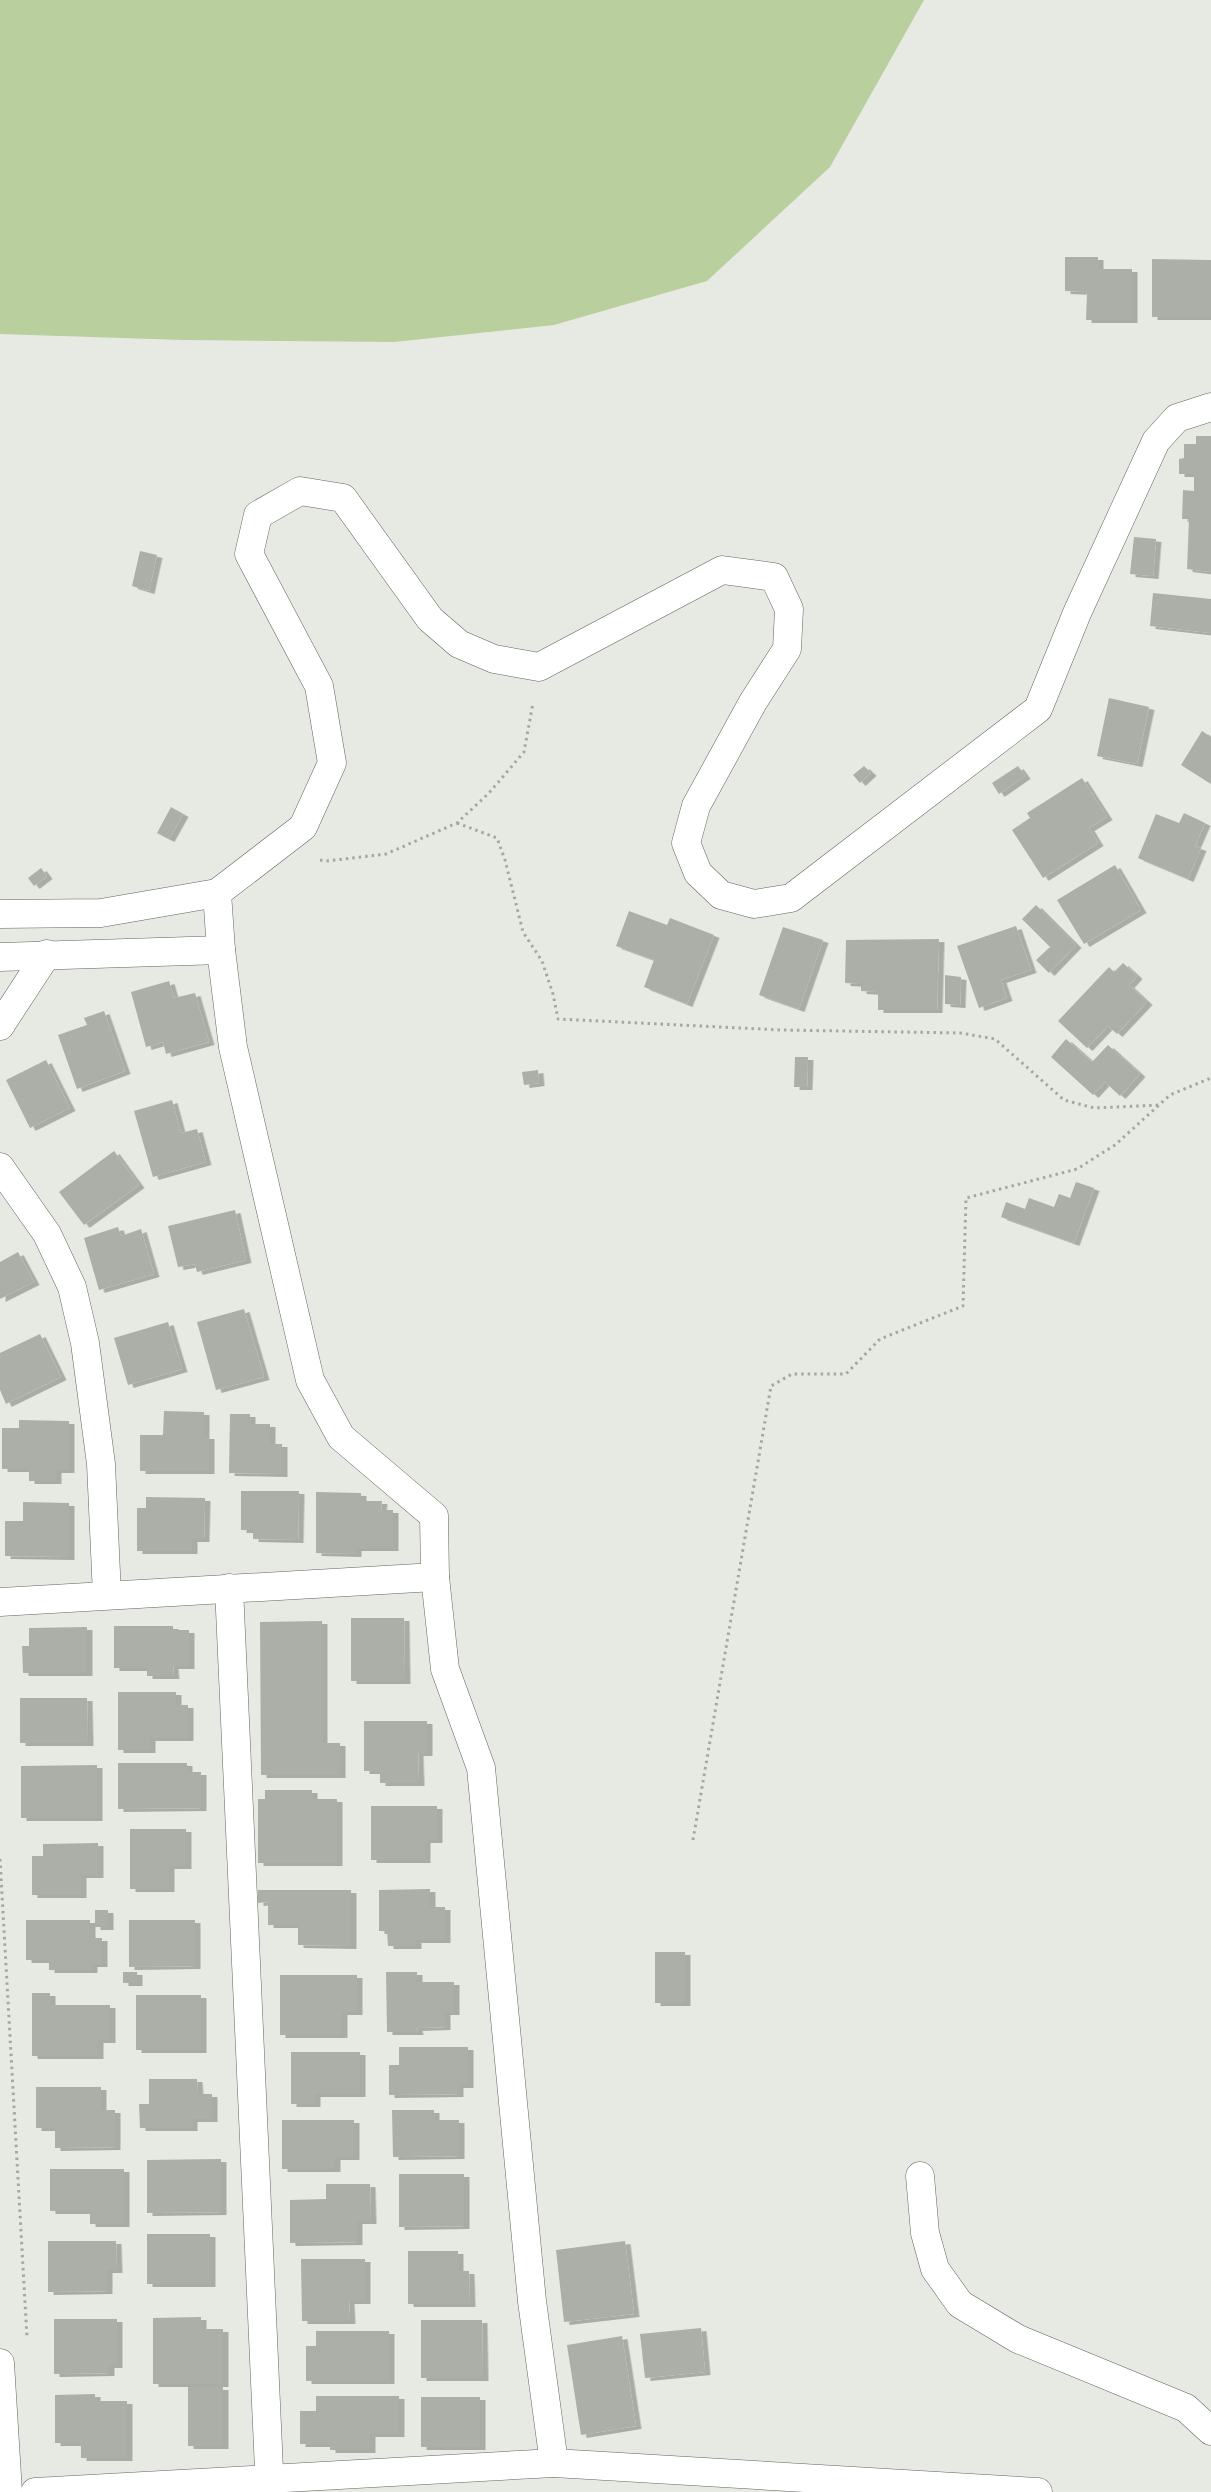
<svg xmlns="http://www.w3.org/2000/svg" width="1211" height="2492" viewBox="0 0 1211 2492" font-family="'Noto Sans',sans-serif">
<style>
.green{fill:#bacf9e}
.building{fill:#acafa8;filter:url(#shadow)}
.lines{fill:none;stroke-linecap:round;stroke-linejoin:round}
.street-casing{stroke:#62655e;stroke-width:29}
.secondary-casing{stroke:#62655e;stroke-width:29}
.path{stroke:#a5a8a2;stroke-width:3;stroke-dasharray:2.5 4;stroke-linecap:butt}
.street{stroke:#fff;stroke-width:28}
.secondary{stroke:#fff;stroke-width:28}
</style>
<defs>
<filter id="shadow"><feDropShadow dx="5.5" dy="3" stdDeviation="0" flood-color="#0004"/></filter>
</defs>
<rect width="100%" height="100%" fill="#e6eae2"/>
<path class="green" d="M0,0H924L830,167L707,281L554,325L394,342L183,340L0,334Z"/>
<g class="building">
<path d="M1065,257H1098V269H1132V320H1086L1087,292L1065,291Z"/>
<path d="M1152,259L1211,260V317H1152Z"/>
<path d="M1196,436H1211V572L1187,569L1189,519H1182L1183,490L1194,491V474H1179V459L1184,458V444H1196Z"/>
<path d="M1134,537L1156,539L1153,576L1130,574Z"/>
<path d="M140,551L157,555L149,591L132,586Z"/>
<path d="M1153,593L1211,599V633L1150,626Z"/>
<path d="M1109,698L1149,707L1137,764L1097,756Z"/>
<path d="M1202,731L1211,737V784L1181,765Z"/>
<path d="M864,766L871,773L860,783L853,775Z"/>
<path d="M1018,766L1025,776L999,794L992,783Z"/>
<path d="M1082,778L1107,817L1089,828L1098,843L1043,878L1012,830L1030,818L1027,813Z"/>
<path d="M171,807L183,814L169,839L157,833Z"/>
<path d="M1184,813L1205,823L1195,846L1201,848L1188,879L1138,858L1156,814L1179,823Z"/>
<path d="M1115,865L1141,910L1084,944L1057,900Z"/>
<path d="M41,868L47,876L34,886L28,878Z"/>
<path d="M1036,905L1076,945L1049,973L1036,960L1050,947L1022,919Z"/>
<path d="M629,911L667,925L670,918L714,935L687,1004L644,987L654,960L616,946Z"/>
<path d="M1016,926L1031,970L1001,980L1007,998L979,1008L957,946Z"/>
<path d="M783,927L823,940L799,1009L759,995Z"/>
<path d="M939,939L937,1010H878V992L861,991V984L845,983L846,940Z"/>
<path d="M1123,963L1137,976L1129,985L1147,1002L1117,1034L1108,1026L1087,1048L1058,1021L1109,967L1114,972Z"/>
<path d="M945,975L961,977L960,1005L945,1004Z"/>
<path d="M169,981L174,998L195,993L209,1042L166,1054L163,1042L146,1047L131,992Z"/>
<path d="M104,1011L125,1071L77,1089L58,1035L87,1025L84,1018Z"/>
<path d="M1066,1039L1092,1062L1108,1045L1140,1074L1120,1096L1105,1082L1093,1095L1051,1057Z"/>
<path d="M795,1057H808L807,1087H794Z"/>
<path d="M46,1060L70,1108L30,1128L6,1080Z"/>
<path d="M538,1070L539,1083L524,1085L522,1072Z"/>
<path d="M172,1100L181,1133L197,1129L206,1162L153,1177L134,1111Z"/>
<path d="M114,1151L139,1185L84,1225L59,1192Z"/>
<path d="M1076,1182L1094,1188L1074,1243L1001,1217L1006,1202L1025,1209L1029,1198L1054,1207L1059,1194L1070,1198Z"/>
<path d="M235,1210L246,1260L197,1272L195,1264L178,1267L168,1226Z"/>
<path d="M118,1227L121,1236L141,1229L154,1274L99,1290L84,1238Z"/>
<path d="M18,1252L34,1282L0,1299V1262Z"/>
<path d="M244,1309L264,1377L216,1390L197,1322Z"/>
<path d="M168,1322L182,1369L128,1385L114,1338Z"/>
<path d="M40,1334L61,1377L6,1404L0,1390V1353Z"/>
<path d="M164,1411L204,1412V1436H209V1471H140V1435H163Z"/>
<path d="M230,1414H250V1424H270V1444H282V1474L229,1473Z"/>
<path d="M19,1420L69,1421V1470H56V1481H29V1469H2V1428H19Z"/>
<path d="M241,1491H299L298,1540L253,1539V1530H241Z"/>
<path d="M316,1492L361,1493V1501H382L381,1510H393V1548H356V1554L316,1553Z"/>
<path d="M146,1497L205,1498L204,1539H192V1551H137V1508H146Z"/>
<path d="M23,1502L69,1503V1557L5,1556V1521H23Z"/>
<path d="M351,1618H404L405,1681H351Z"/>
<path d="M322,1621V1743H340V1775H261L260,1622Z"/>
<path d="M114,1626H173V1630H189V1666H173L174,1676H147V1668H114Z"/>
<path d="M87,1627V1673H23L22,1646H29V1628Z"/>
<path d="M118,1692H176V1705H188V1738H150V1750H118Z"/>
<path d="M20,1698H87L88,1743H20Z"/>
<path d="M364,1721H427V1753H418L419,1783H380V1771H364Z"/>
<path d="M118,1763H187V1772H201V1808L118,1809Z"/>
<path d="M97,1765V1818H21V1766Z"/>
<path d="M265,1790H312V1799H337V1863H258V1799H265Z"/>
<path d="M371,1806H437V1840H425V1860H371Z"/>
<path d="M130,1829H186V1866H169V1889H130Z"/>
<path d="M98,1843V1875H81V1895H32V1856H43V1844Z"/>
<path d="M430,1889V1907H445V1940H416V1946H388L387,1931H379V1890Z"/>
<path d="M258,1890H351V1946L298,1945V1925H268V1902L258,1903Z"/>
<rect x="95" y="1910" width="13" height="17"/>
<path d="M26,1920H90V1938H102V1964H92V1970H49V1960H26Z"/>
<path d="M129,1920H195V1966L129,1967Z"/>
<rect x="655" y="1952" width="30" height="51"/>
<rect x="123" y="1972" width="14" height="11"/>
<path d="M386,1972H417V1982H454V2012H445V2027L417,2028L418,2032H387Z"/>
<path d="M280,1975H357V2012H342V2035H280Z"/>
<path d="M32,1993H50V2005H110V2040H98V2056H32Z"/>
<rect x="136" y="1995" width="65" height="55"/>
<path d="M399,2047H468V2085H458V2094L389,2095V2065H399Z"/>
<path d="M291,2052H360V2094H315V2104H291Z"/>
<path d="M149,2079H197L198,2094H212V2119H192V2128H140L139,2104H149Z"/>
<path d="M36,2087H101V2110H115V2147L55,2148V2128H36Z"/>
<path d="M392,2110H434V2120H459V2156L393,2157Z"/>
<path d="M282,2120H354V2157H335V2169H282Z"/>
<path d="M221,2159V2212L147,2213V2160Z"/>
<path d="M50,2169H124V2224H90V2211H50Z"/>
<path d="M399,2174H464V2226L399,2227Z"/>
<path d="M326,2184H370L371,2221H357V2242L290,2243V2200L326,2199Z"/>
<rect x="147" y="2234" width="63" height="50"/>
<path d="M48,2241H116L117,2270H107V2291L48,2292Z"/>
<path d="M625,2241L634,2314L564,2322L556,2250Z"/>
<path d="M408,2251H458V2271H469L470,2304H408Z"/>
<path d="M301,2259H365V2301H349L350,2321H302Z"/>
<path d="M201,2317V2329H223V2384H153V2318Z"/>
<path d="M54,2319H117V2365H109V2373L54,2374Z"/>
<path d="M421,2320H482L483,2378H421Z"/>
<path d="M701,2328L705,2372L645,2378L640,2334Z"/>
<path d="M316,2331H389V2381H306V2346H316Z"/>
<path d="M622,2336L636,2426L581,2435L567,2345Z"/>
<rect x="188" y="2387" width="35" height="59"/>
<path d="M95,2394V2401H127V2458H81V2443H55V2395Z"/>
<path d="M316,2396H399V2434H370V2450H330V2444H300V2411H316Z"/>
<rect x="421" y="2397" width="59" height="50"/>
</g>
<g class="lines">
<defs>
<g id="street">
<path d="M0,914L101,913L217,893"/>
<path d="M0,957L221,950"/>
<path d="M0,1026L47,954"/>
<path d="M0,1167L47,1234L72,1287L85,1343L101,1464L107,1595"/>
<path d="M229,1588L270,2492"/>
<path d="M0,1602L435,1577"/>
<path d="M920,2176L925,2233L935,2269L960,2304L1018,2339L1186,2408L1211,2431"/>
<path d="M554,2463L532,2301L481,1768L445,1669L435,1577L434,1516L341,1437L310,1380L233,1047L221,950L217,893L303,827L332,763L319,686L249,554L258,515L300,491L343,498L430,619L459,644L494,659L539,667L722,570L774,577L789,609L787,649L753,702L696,806L686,843L698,873L721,895L754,904L791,898L1038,709L1077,613L1156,441L1177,418L1211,407"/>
<path d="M35,2492L554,2463L1038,2492"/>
</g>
<path id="secondary" d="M0,2363L8,2492"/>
</defs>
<use href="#street" class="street-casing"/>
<use href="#secondary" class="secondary-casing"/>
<g class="path">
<path d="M457,823L497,838L505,860L523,932L542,961L553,994L558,1019L781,1030L961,1033L995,1039L1064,1100L1094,1108L1160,1105"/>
<path d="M320,860L326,861L386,854L457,823L489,793L524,752L533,703"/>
<path d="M693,1840L771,1386L792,1374H846L880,1339L963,1306L966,1198L1077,1169L1115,1145L1170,1095L1211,1078"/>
<path d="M0,1859L27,2338"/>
</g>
<use href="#street" class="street"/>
<use href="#secondary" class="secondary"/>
</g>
</svg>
